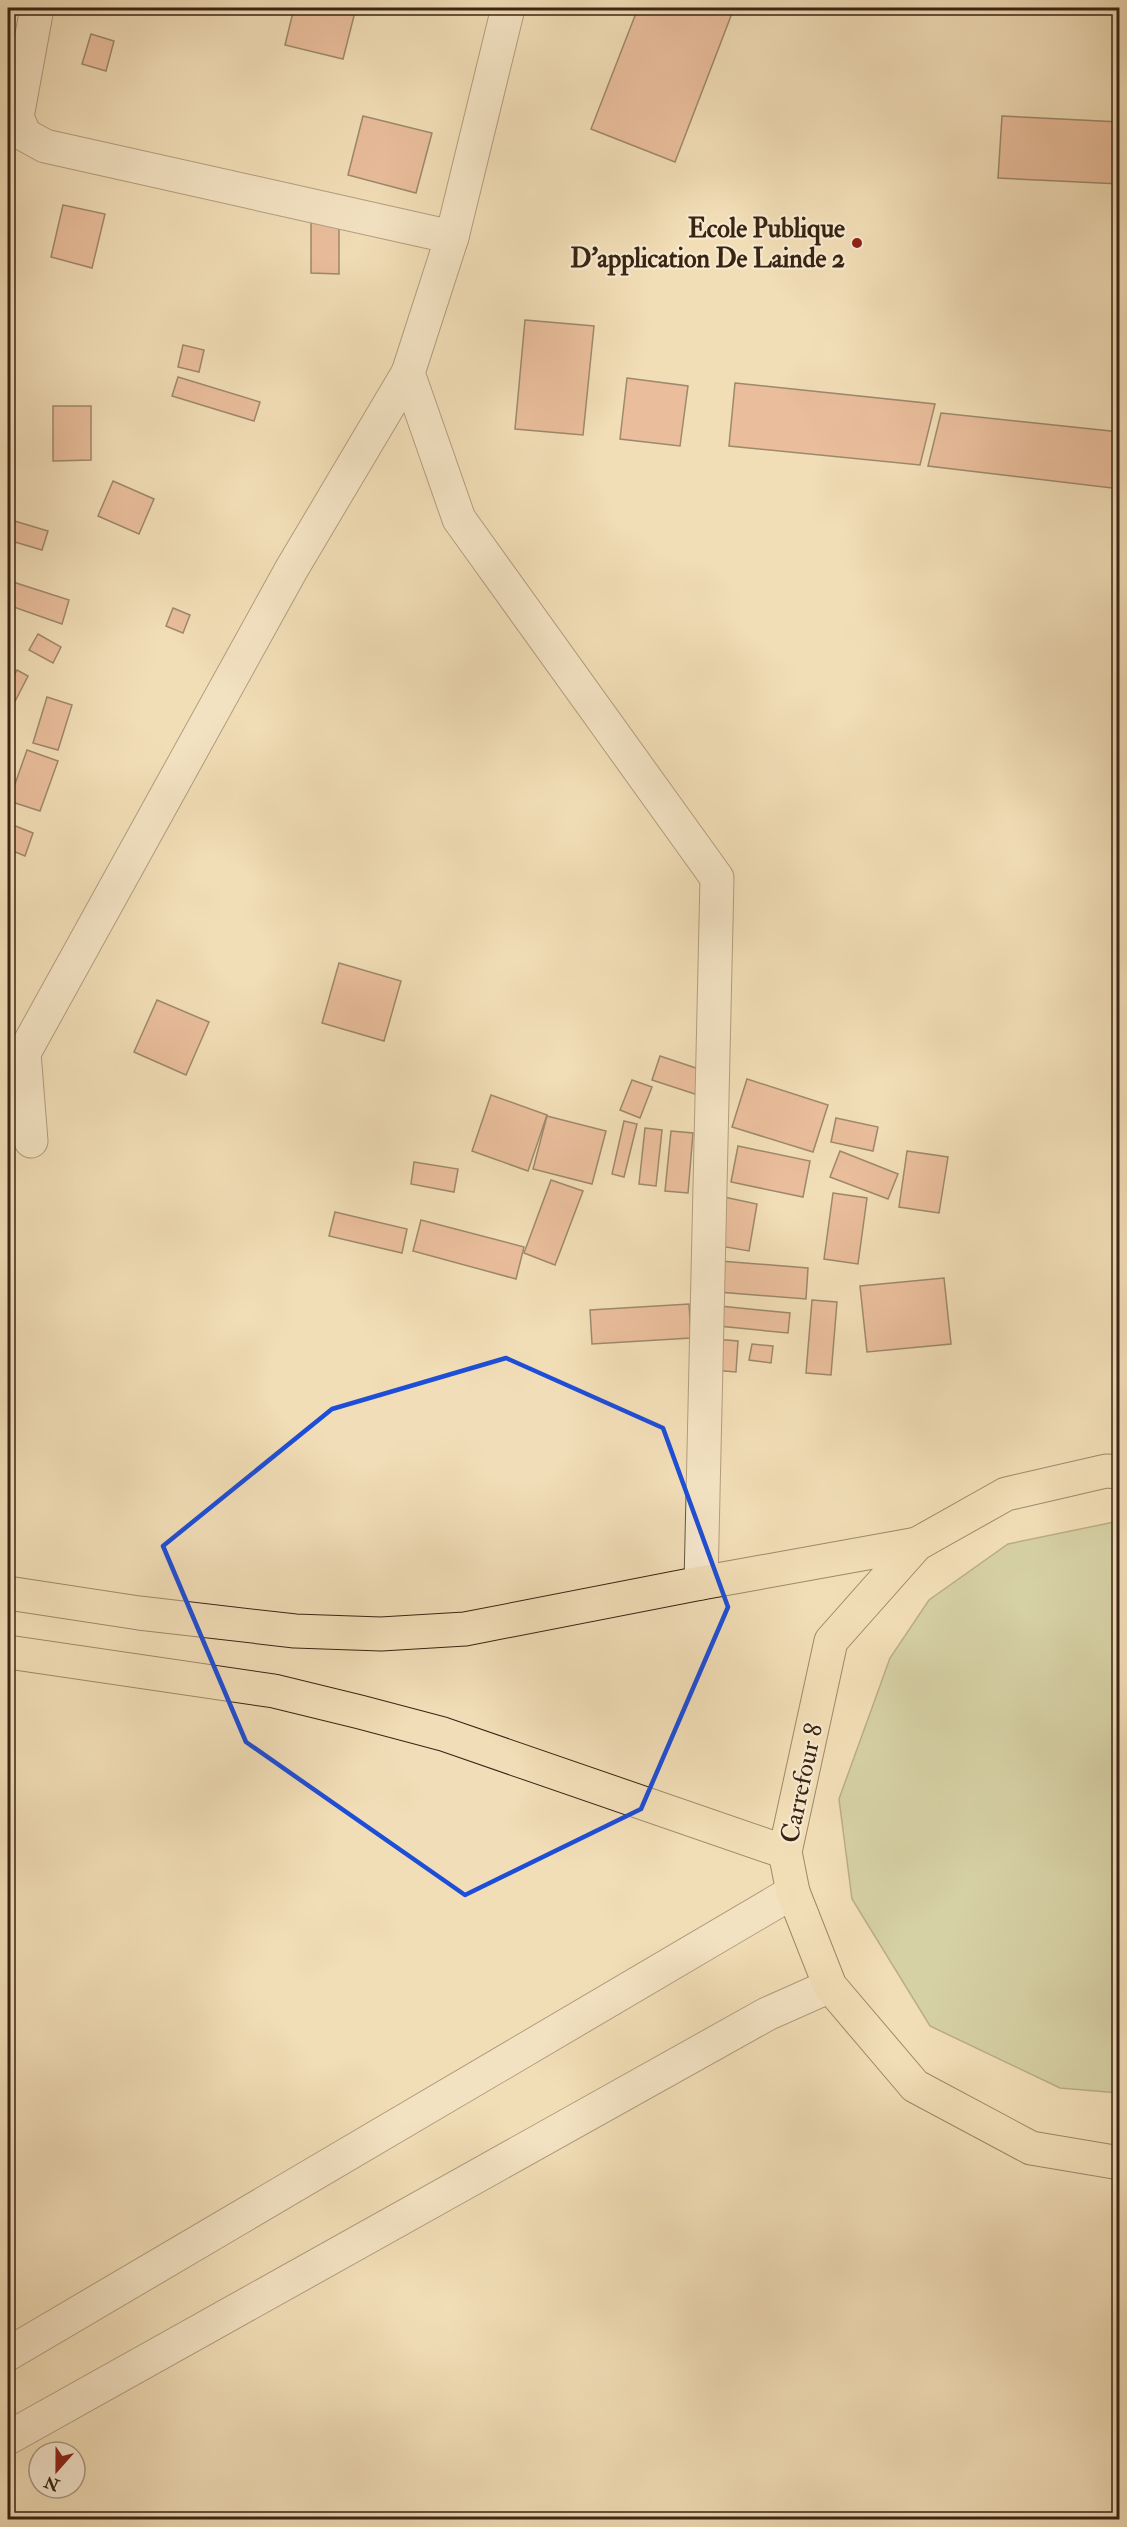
<svg xmlns="http://www.w3.org/2000/svg" width="1127" height="2527" viewBox="0 0 1127 2527" font-family="'IM FELL Double Pica',serif">
<style>
.green{fill:#b7c291;stroke:#787352;stroke-width:1.5}
.building{fill:#e2997c;stroke:#392412;stroke-width:1.5}
.lines{fill:none;stroke-linecap:round;stroke-linejoin:round}
.minor-casing{stroke:#67523b;stroke-width:35}
.primary-casing{stroke:#392412;stroke-width:35}
.minor{stroke:#f6e9d0;stroke-width:33}
.primary{stroke:#f1ddb7;stroke-width:33}
.marked{fill:none;stroke:#1d4ed8;stroke-width:4.5;stroke-linejoin:round}
.poi-dot{fill:#8f2418;stroke:#f6e9d0;stroke-width:2}
.labels{text-anchor:middle;stroke-width:4.5;stroke-linejoin:round;paint-order:stroke}
.poi-label{font-size:26px;font-weight:bold;fill:#392412;stroke:#f6e9d0;text-anchor:end}
.street-label{font-size:26px;fill:#392412;stroke:#f6e9d0}
</style>
<rect width="100%" height="100%" fill="#f1ddb7"/>
<filter id="stains"><feTurbulence type="fractalNoise" baseFrequency=".00333" numOctaves="4"/><feColorMatrix values="0 0 0 0 .2 0 0 0 0 .09 0 0 0 0 .02 0 0 0 .5 -.17"/></filter>
<radialGradient id="worn" r=".72"><stop offset=".6" stop-color="#630" stop-opacity="0"/><stop offset="1" stop-color="#630" stop-opacity=".3"/></radialGradient>
<path class="green" d="M1119,1521H1120L1119,2093L1060,2088L930,2026L852,1899L839,1799L890,1658L929,1600L1008,1544Z"/>
<g class="building">
<path d="M294,8H356L343,59L285,45Z"/>
<path d="M638,8H734L675,162L591,129Z"/>
<path d="M91,34L114,41L106,71L82,64Z"/>
<path d="M363,116L432,133L416,193L348,175Z"/>
<path d="M1002,116L1120,122V184L998,178Z"/>
<path d="M63,205L105,214L92,268L51,257Z"/>
<path d="M311,218H339V274L311,273Z"/>
<path d="M525,320L594,326L583,435L515,429Z"/>
<path d="M183,345L204,350L199,372L178,367Z"/>
<path d="M178,377L260,402L254,421L172,396Z"/>
<path d="M627,378L688,386L680,446L620,439Z"/>
<path d="M735,383L935,404L920,465L729,446Z"/>
<path d="M53,406H91V460L53,461Z"/>
<path d="M941,413L1120,432V489L928,466Z"/>
<path d="M113,481L154,499L139,534L98,516Z"/>
<path d="M8,519L48,531L42,550L8,540Z"/>
<path d="M13,582L69,600L62,624L8,605Z"/>
<path d="M173,608L190,615L183,633L166,626Z"/>
<path d="M38,634L61,647L53,663L29,650Z"/>
<path d="M17,670L28,676L8,715V687Z"/>
<path d="M47,697L72,705L58,750L33,743Z"/>
<path d="M27,750L58,761L40,811L9,801Z"/>
<path d="M8,823L33,833L25,856L8,849Z"/>
<path d="M339,963L401,981L384,1041L322,1023Z"/>
<path d="M157,1000L209,1022L186,1075L134,1052Z"/>
<path d="M660,1056L705,1071L698,1095L652,1080Z"/>
<path d="M747,1079L828,1105L813,1152L732,1127Z"/>
<path d="M632,1080L652,1087L640,1118L620,1110Z"/>
<path d="M491,1095L547,1115L528,1171L472,1151Z"/>
<path d="M547,1116L606,1131L592,1184L533,1169Z"/>
<path d="M836,1118L878,1127L873,1151L831,1142Z"/>
<path d="M624,1121L637,1124L624,1177L612,1174Z"/>
<path d="M645,1128L662,1130L656,1186L639,1184Z"/>
<path d="M671,1131L693,1133L688,1193L665,1191Z"/>
<path d="M738,1146L810,1161L803,1197L731,1182Z"/>
<path d="M840,1151L898,1174L888,1199L830,1177Z"/>
<path d="M907,1151L948,1157L939,1213L899,1207Z"/>
<path d="M414,1162L458,1169L454,1192L411,1184Z"/>
<path d="M551,1180L583,1191L555,1265L524,1253Z"/>
<path d="M833,1193L867,1198L858,1264L824,1259Z"/>
<path d="M724,1197L757,1204L749,1251L714,1245Z"/>
<path d="M335,1212L407,1229L402,1253L329,1236Z"/>
<path d="M421,1220L524,1247L516,1279L413,1251Z"/>
<path d="M720,1261L808,1268L806,1299L718,1292Z"/>
<path d="M944,1278L951,1344L867,1352L860,1286Z"/>
<path d="M812,1300L837,1302L831,1375L806,1373Z"/>
<path d="M689,1304L691,1338L592,1344L590,1310Z"/>
<path d="M720,1306L790,1313L788,1333L718,1326Z"/>
<path d="M715,1339L738,1341L736,1372L713,1370Z"/>
<path d="M752,1344L773,1346L771,1363L749,1360Z"/>
</g>
<g class="lines">
<defs>
<g id="minor">
<path d="M37,8L17,117L25,135L45,146L452,237"/>
<path d="M508,8L452,237L408,373L459,519L717,878L701,1583"/>
<path d="M31,1141L24,1053L291,570L408,373"/>
<path d="M8,2354L793,1892"/>
<path d="M8,2438L767,2014L830,1986"/>
</g>
<g id="primary">
<path d="M1120,1472L1106,1471L1006,1494L917,1544L831,1641L785,1852L793,1892L830,1986L915,2086L1031,2148L1120,2163"/>
<path d="M8,1593L139,1613L295,1631L381,1634L465,1629L701,1583L917,1544"/>
<path d="M8,1652L274,1691L360,1712L443,1734L785,1852"/>
</g>
</defs>
<use href="#minor" class="minor-casing"/>
<use href="#primary" class="primary-casing"/>
<use href="#minor" class="minor"/>
<use href="#primary" class="primary"/>
</g>
<path d="M0 0H1127V2527H0ZM506,1358L663,1428L728,1607L641,1809L465,1895L246,1742L163,1546L332,1409Z" fill="#f1ddb7" fill-opacity=".55" fill-rule="evenodd"/>
<path class="marked" d="M506,1358L663,1428L728,1607L641,1809L465,1895L246,1742L163,1546L332,1409Z"/>
<circle class="poi-dot" cx="857" cy="243" r="6"/>
<g class="labels">
<g class="poi-label">
<text x="845" y="237">Ecole Publique<tspan x="845" dy="30">D'application De Lainde 2</tspan></text>
</g>
<g class="street-label">
<text transform="translate(801 1783) rotate(-78)" y="9">Carrefour 8</text>
</g>
</g>
<rect width="1127" height="2527" fill="none" stroke="#f1ddb7" stroke-width="30"/>
<rect x="9" y="9" width="1109" height="2509" fill="none" stroke="#392412" stroke-width="3"/>
<rect x="15" y="15" width="1097" height="2497" fill="none" stroke="#392412" stroke-width="1.5"/>
<g transform="translate(57 2470) rotate(201)"><circle r="28" fill="#f6e9d0" stroke="#aa9a84" stroke-width="1.5"/>
<path d="M0-4.5L10 22L0 15L-10 22Z" fill="#8f2418"/>
<text y="-9" font-size="16" font-weight="bold" text-anchor="middle" fill="#392412">N</text>
</g>
<rect width="100%" height="100%" filter="url(#stains)"/>
<rect width="100%" height="100%" fill="url(#worn)"/>
</svg>
